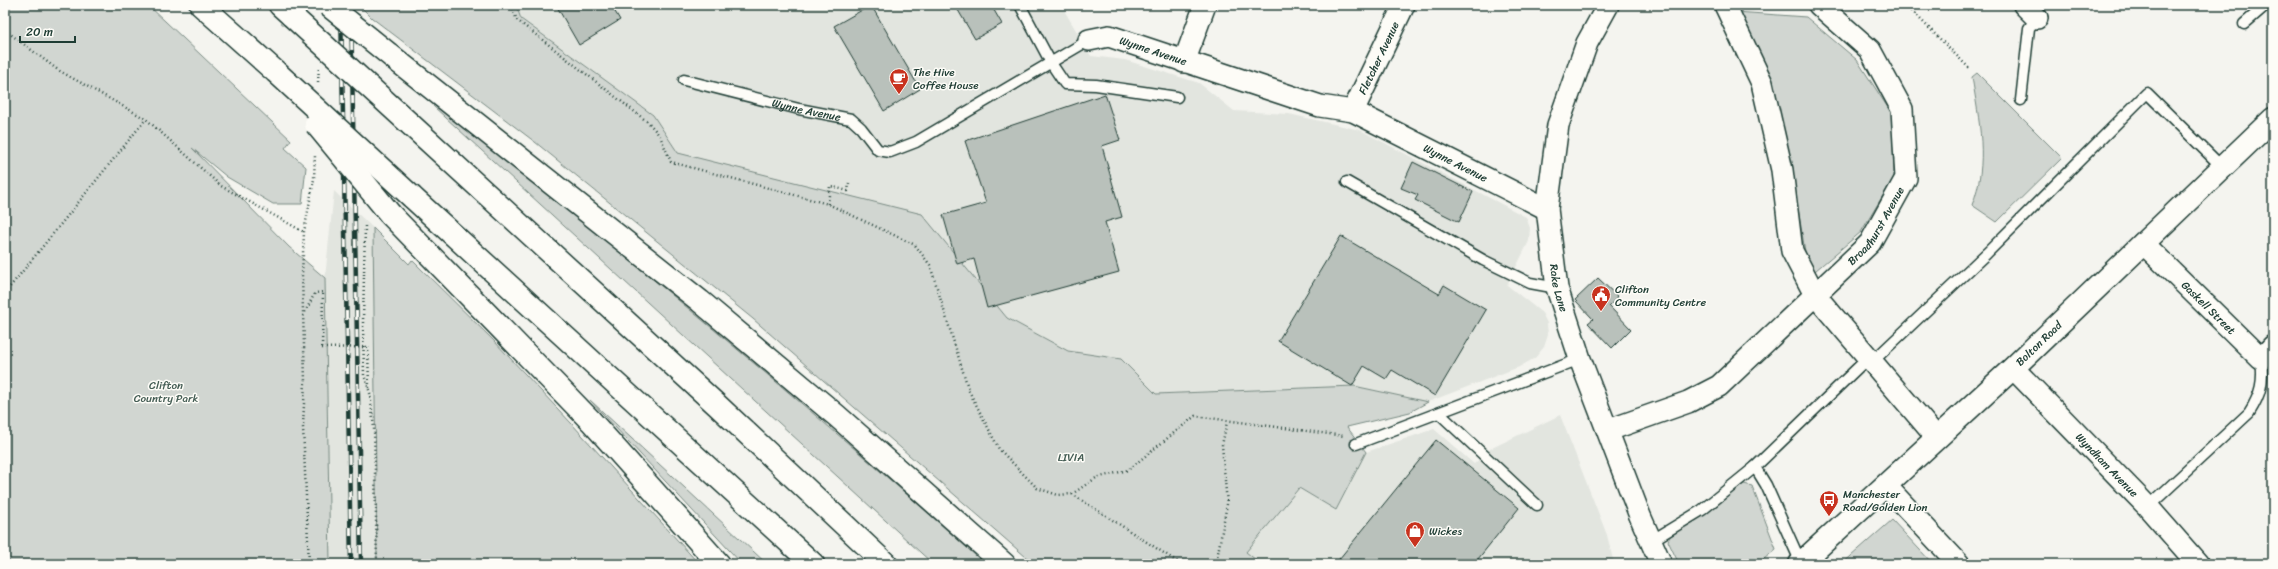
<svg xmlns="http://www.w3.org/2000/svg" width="2278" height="569" viewBox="0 0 2278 569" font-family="Sriracha,sans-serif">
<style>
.built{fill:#e2e5df}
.green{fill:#d1d6d1;stroke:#788a82}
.building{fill:#b9c1bb;stroke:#1f3d34}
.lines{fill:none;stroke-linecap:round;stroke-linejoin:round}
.lane-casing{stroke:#1f3d34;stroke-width:13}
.street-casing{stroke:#1f3d34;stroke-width:24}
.primary-casing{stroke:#1f3d34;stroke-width:25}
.highway-casing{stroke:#1f3d34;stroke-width:25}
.path{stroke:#1f3d34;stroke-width:2.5;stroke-dasharray:1 3;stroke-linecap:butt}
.lane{stroke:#fdfcf7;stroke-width:10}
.street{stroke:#fdfcf7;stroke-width:21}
.primary{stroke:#fdfcf7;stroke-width:22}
.highway{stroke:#fdfcf7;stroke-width:22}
.rail-casing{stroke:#1f3d34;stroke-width:4.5}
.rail{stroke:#fdfcf7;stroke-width:3;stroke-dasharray:9;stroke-linecap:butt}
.highway-bridge-casing{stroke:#1f3d34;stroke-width:25;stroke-linecap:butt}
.path-bridge{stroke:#1f3d34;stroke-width:2.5;stroke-dasharray:1 3;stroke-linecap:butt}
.highway-bridge{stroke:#fdfcf7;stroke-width:22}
.labels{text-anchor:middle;stroke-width:3;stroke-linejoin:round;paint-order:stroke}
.street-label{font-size:11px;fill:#1f3d34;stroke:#fdfcf7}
.poi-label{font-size:11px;fill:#1f3d34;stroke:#fdfcf7;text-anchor:start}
.park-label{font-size:11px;fill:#435c53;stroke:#fdfcf7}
</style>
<rect width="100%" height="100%" fill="#f4f4ef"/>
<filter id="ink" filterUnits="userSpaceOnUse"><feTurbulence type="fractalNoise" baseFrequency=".025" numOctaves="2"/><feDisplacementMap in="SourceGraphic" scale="8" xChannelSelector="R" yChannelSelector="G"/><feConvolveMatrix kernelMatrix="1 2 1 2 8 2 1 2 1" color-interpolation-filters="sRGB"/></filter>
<g filter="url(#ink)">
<g class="built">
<path d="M516,5H1061L1091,56L1125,60L1199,83L1234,111L1289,114L1360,130L1526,217L1530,228L1529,241L1507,285L1542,313L1547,323L1548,335L1544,347L1535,358L1519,367L1428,402L1354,386L1156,394L1121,359L1068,351L1007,318L922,214L678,153L653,115L521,19Z"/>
<path d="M334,191L373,228L377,564H330L325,278Z"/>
<path d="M1560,415L1607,535L1614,564H1261L1246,552L1299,488L1336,510L1366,452L1434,429L1474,464L1490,449Z"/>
</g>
<g class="green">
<path d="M5,5H148L291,140L285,148L306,167L302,204H273L227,177L192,148L289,247L325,278L330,564H5Z"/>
<path d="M359,5H516L521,19L653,115L678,153L922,214L1007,318L1068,351L1121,359L1156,394L1354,386L1428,402L1410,412L1347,427L1366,452L1336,510L1299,488L1246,552L1261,564H1034L753,319L535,142L372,18Z"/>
<path d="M1736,12L1806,17L1857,60L1892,114L1894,177L1861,232L1809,276L1792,171Z"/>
<path d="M1977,73L2062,158L1997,222L1972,205C1989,163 1979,120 1972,77Z"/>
<path d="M436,102C622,253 808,404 985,564H933L433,106Z"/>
<path d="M373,228L409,264L412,260L494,341L572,424L699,564H377Z"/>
<path d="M590,400L767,564H742Z"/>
<path d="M1744,484L1752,486L1776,549L1758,564H1679L1668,541L1670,536Z"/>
<path d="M1892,520L1933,564H1842Z"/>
</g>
<g class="building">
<path d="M556,5H611L620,20L579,45Z"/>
<path d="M871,5L920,89L884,111L834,26Z"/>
<path d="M955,5H991L1002,24L975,39Z"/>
<path d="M1105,94L1120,140L1102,146L1122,217L1105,222L1119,272L987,308L974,259L957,264L943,215L986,203L965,141Z"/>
<path d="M1413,162L1473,192L1459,222L1415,200L1418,195L1401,188Z"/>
<path d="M1341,236L1439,294L1444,285L1486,310L1435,396L1392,370L1386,379L1364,366L1352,386L1278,341Z"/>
<path d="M1598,278L1618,297L1609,306L1631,329L1612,348L1588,323L1593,319L1575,300Z"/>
<path d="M1436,440L1519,508L1474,564H1335Z"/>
</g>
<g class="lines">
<defs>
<g id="lane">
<path d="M1020,5L1051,63L1065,84L1096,85L1177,97"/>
<path d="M2244,24L2266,5"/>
<path id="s1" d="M684,80L799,109L851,119L861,128L878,150L890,152L916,142L1089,40"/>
<path d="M2021,100L2029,28L2037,18"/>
<path d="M1347,182L1483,260L1530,283L1557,288"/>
<path d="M1873,361L1987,253L2147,93L2222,167"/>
<path d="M1439,413L1537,505"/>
<path d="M1356,444L1580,359"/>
<path d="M2148,507L2249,413C2261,394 2264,381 2261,359"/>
<path d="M1651,541L1702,510L1755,467"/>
<path d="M1801,563L1766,485L1755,467L1869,357"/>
</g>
<g id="street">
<path id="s2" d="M1608,5L1587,43L1558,125L1547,209L1557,288L1580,359L1640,516L1661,564"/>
<path d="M1725,5L1762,83L1782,170L1792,251L1815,295L1937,438"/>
<path d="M2024,5L2037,18"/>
<path id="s3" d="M1089,40L1109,36L1320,106L1353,111L1547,209"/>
<path d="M1184,62L1205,5"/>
<path id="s4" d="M1353,111L1404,5"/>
<path id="s5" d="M2143,243L2261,359L2273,346"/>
<path id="s6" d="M2013,368L2148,507L2198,564"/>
<path id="s7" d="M1609,430L1688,402L1719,386L1870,243L1906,178L1902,109L1870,50L1819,5"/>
<path d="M1886,486L1959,564"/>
</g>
<g id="primary">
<path id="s8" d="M1800,564L2013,368L2273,119"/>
</g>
<g id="highway">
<path d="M201,5L276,72"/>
<path d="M280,5L292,16"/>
<path d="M400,63L700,301L837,416L1004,564"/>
<path d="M410,124L717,405L886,564"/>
<path d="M412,197L813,564"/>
<path d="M390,214L591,421L719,564"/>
</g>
</defs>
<use href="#lane" class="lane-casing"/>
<use href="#street" class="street-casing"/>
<use href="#primary" class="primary-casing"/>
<use href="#highway" class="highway-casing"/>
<g class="path">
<path d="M511,5L517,20L649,123L660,136L671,162L828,204L915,245L930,265L969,391L999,449L1037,488L1058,495L1072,494L1096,478L1128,470L1195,416L1344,436"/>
<path d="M1906,5L1970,69"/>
<path d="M5,30L58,70L146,119L221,186L304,232"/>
<path d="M318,82L319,67"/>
<path d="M828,204L830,186L848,191L849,183"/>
<path d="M365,226L363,323L364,375L370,393L374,428L377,564"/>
<path d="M5,293L146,119"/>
<path d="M303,316L315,293L323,292L322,348"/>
<path d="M368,347L369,389"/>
<path d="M1072,494L1181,564"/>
<path d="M309,564L303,427L305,381L302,275L304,232L314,179L315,155"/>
<path d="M1216,564L1227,504L1222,445L1227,422"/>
</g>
<use href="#lane" class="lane"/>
<use href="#street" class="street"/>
<use href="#primary" class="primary"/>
<use href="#highway" class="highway"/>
<defs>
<g id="rail">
<path d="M341,5L351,564"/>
<path d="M351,5L361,564"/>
</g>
</defs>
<use href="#rail" class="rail-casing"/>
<use href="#rail" class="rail"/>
<defs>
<g id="highway-bridge">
<path d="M328,5L400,63"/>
<path d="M292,16L410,124"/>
<path d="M276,72L412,197"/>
<path d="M316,124L390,214"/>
</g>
</defs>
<use href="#highway-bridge" class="highway-bridge-casing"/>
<path class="path-bridge" d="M322,348L368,347"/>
<use href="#highway-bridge" class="highway-bridge"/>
</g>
</g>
<defs>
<symbol id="cafe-pin" viewBox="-11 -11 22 30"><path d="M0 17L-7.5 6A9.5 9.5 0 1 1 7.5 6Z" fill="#c8321e" stroke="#fdfcf7"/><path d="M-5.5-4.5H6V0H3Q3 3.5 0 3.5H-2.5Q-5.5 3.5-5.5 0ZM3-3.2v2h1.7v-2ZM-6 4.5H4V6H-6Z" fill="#fff"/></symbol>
<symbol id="civic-pin" viewBox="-11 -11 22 30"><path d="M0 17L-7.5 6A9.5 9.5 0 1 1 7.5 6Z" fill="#c8321e" stroke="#fdfcf7"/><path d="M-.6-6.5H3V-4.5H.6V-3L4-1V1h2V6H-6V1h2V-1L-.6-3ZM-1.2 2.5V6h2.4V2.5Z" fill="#fff"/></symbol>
<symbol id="bus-pin" viewBox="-11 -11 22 30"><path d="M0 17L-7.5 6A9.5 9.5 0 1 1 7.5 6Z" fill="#c8321e" stroke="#fdfcf7"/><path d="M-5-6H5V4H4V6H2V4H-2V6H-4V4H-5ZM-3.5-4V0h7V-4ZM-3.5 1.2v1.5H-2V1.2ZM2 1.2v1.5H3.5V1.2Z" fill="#fff"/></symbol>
<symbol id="shop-pin" viewBox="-11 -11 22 30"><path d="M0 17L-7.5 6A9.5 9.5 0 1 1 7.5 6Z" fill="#c8321e" stroke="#fdfcf7"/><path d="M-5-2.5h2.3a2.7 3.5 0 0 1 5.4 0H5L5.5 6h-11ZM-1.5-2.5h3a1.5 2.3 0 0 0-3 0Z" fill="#fff"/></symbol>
</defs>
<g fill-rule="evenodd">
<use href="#cafe-pin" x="888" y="67" width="22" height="30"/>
<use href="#civic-pin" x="1590" y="284" width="22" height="30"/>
<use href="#bus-pin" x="1818" y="489" width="22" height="30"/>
<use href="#shop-pin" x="1404" y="520" width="22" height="30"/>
</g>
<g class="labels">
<g class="street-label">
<text dy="4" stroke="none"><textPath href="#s3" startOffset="67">Wynne Avenue</textPath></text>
<text dy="4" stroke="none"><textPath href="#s4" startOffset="59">Fletcher Avenue</textPath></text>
<text dy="4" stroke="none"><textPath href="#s1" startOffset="126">Wynne Avenue</textPath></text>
<text dy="4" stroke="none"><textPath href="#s3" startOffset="391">Wynne Avenue</textPath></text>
<text dy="4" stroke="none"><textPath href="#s7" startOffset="344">Broadhurst Avenue</textPath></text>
<text dy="4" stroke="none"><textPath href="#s2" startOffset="295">Rake Lane</textPath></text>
<text dy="4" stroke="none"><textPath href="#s5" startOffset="92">Gaskell Street</textPath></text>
<text dy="4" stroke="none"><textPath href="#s8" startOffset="325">Bolton Road</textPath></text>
<text dy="4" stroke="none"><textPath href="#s6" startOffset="135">Wyndham Avenue</textPath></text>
</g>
<g class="poi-label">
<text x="913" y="76">The Hive<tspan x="913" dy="13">Coffee House</tspan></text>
<text x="1615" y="293">Clifton<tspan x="1615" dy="13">Community Centre</tspan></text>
<text x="1843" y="498">Manchester<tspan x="1843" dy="13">Road/Golden Lion</tspan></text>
<text x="1429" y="535">Wickes</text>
</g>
<g class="park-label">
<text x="166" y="389">Clifton<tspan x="166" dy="13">Country Park</tspan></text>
<text x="1071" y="461">LIVIA</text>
</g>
</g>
<rect width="2278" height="569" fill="none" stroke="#fdfcf7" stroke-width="20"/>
<rect x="10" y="10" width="2258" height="549" fill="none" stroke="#1f3d34" stroke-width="1.5" filter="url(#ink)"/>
<path d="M20 36v6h55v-6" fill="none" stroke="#1f3d34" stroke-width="2"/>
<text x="26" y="36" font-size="12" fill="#1f3d34" stroke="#fdfcf7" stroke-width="3" paint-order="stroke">20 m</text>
</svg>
